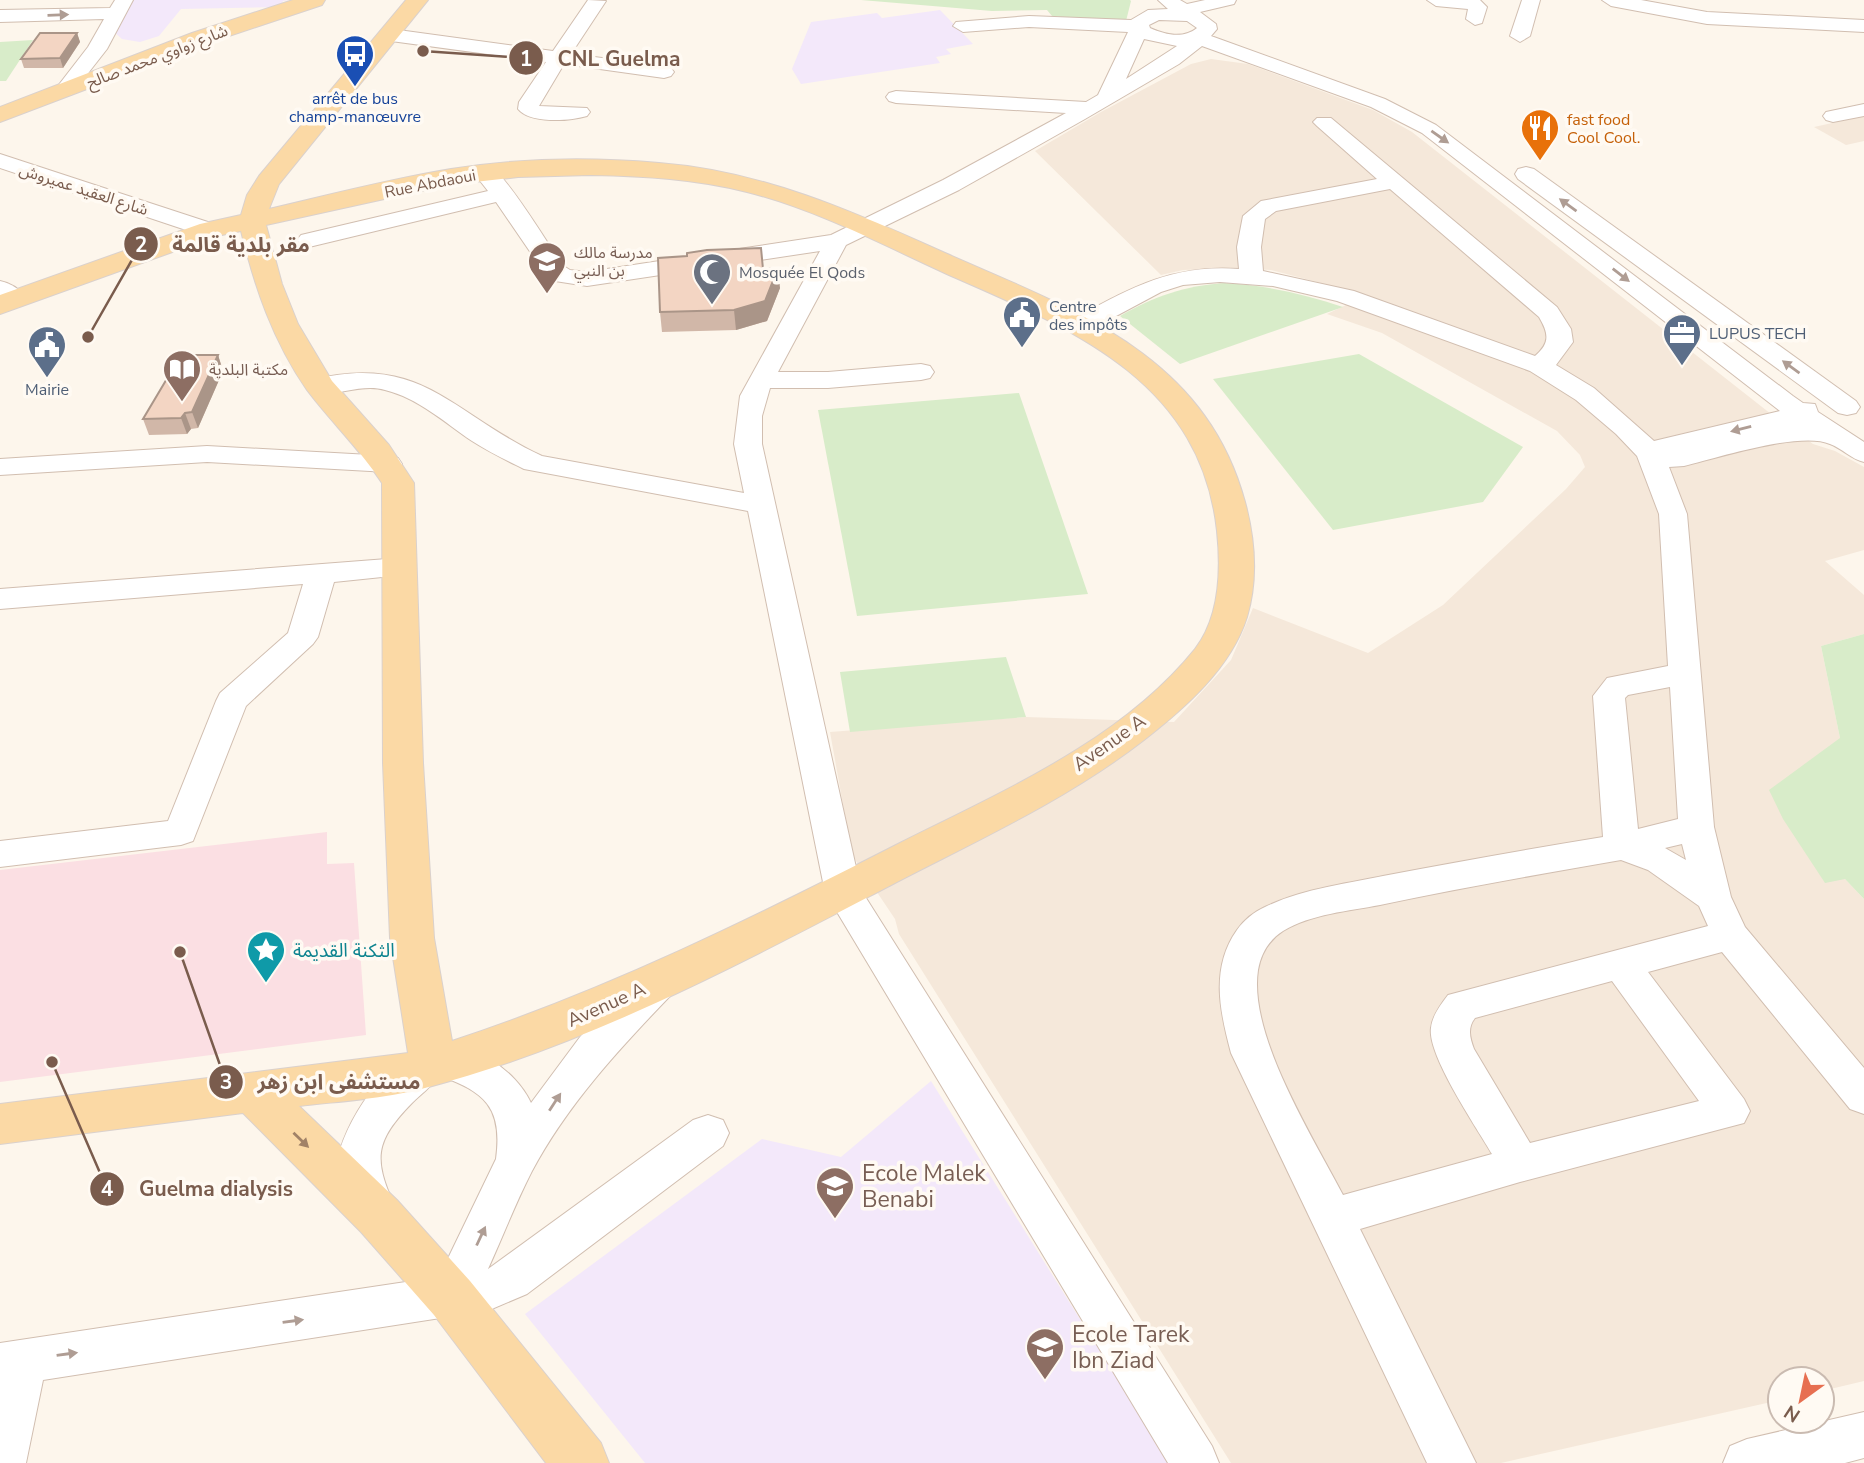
<svg xmlns="http://www.w3.org/2000/svg" width="1864" height="1463" viewBox="0 0 1864 1463" font-family="'Nunito Sans','Noto Sans Arabic',sans-serif">
<style>
.residential{fill:#f5e8da}
.education{fill:#f3e8fa}
.medical{fill:#fbdfe3}
.green{fill:#d8ecc9}
.lines{fill:none;stroke-linecap:round;stroke-linejoin:round}
.minor-casing{stroke:#d1beb0;stroke-width:2}
.major-casing{stroke:#dad1cd;stroke-width:2}
.minor{fill:#fff;fill-rule:evenodd}
.major{fill:#fbd9a5;fill-rule:evenodd}
.wall{fill:#d1b7a8}
.shaded-wall{fill:#aa9588}
.building{fill:#f3d5c3;stroke:#aa9588;stroke-width:2}
.oneway{fill:#af9d94}
.oneway2{fill:#a18267}
.labels{text-anchor:middle;stroke-width:7;stroke-linejoin:round;paint-order:stroke}
.far-street-label{font-size:16px;fill:#7a5c4d;stroke:#fffaf3}
.far-transit-label{font-size:16px;fill:#164399;stroke:#fffaf3}
.far-food-label{font-size:16px;fill:#c56008;stroke:#fffaf3;text-anchor:start}
.far-education-label{font-size:16px;fill:#785e54;stroke:#fffaf3;text-anchor:start}
.far-worship-label{font-size:16px;fill:#5b616d;stroke:#fffaf3;text-anchor:start}
.far-service-label{font-size:16px;fill:#4e5e75;stroke:#fffaf3;text-anchor:start}
.street-label{font-size:19px;fill:#7a5c4d;stroke:#fffaf3}
.culture-label{font-size:19px;fill:#0d838f;stroke:#fffaf3;text-anchor:start}
.near-education-label{font-size:23px;fill:#785e54;stroke:#fffaf3;text-anchor:start}
.leader{fill:none;stroke:#7a5c4d;stroke-width:2.5}
.callout-dot{fill:#7a5c4d;stroke:#fffaf3;stroke-width:2.5}
.mark-label{font-size:21px;text-anchor:middle;font-weight:bold;fill:#fff}
.callout-label{font-size:21px;text-anchor:middle;font-weight:bold;fill:#7a5c4d;stroke:#fffaf3;stroke-width:7;stroke-linejoin:round;paint-order:stroke}
</style>
<rect width="100%" height="100%" fill="#fdf6ec"/>
<g class="residential">
<path d="M1211,59L1248,64L1373,110L1412,132L1771,414L1813,444L1835,451L1864,467V550L1825,561L1864,595V634L1821,646L1840,738L1845,879L1864,899V1381L1822,1391V1379H1780V1400L1501,1463H1231L899,934L895,919L852,855L830,732L1026,717L1174,722L1231,660L1253,608L1368,653L1443,605L1566,489L1585,467L1580,455L1557,431L1382,333L1327,314L1367,295L1271,270L1234,268L1183,270L1161,275L1035,151L1101,112L1191,64Z"/>
<path d="M1864,116V141L1846,145L1814,127Z"/>
</g>
<g class="education">
<path d="M132,0H290L283,1L281,7L181,9L159,36L140,42L122,39L114,32Z"/>
<path d="M940,10L973,44L946,49L951,54L936,57L940,63L801,84L792,69L811,22L877,13L882,18Z"/>
<path d="M931,1081L1170,1463H645L525,1314L762,1139L841,1157Z"/>
</g>
<path class="medical" d="M327,832V864L354,863L366,1035L0,1082V870Z"/>
<g class="green">
<path d="M861,0H1130L1131,1L1125,25L1052,16L1047,10L992,11Z"/>
<path d="M33,40L6,81H0V42Z"/>
<path d="M1224,283C1265,285 1304,294 1343,307L1180,364L1120,316C1155,296 1184,286 1224,283Z"/>
<path d="M1359,354L1523,447L1483,502L1333,530L1213,379Z"/>
<path d="M1019,393L1088,594L857,616L818,410Z"/>
<path d="M1864,634V899L1845,879L1825,883L1783,819L1769,790L1840,738L1821,646Z"/>
<path d="M1006,657L1026,717L850,732L840,672Z"/>
</g>
<g class="lines">
<defs>
<g id="minor">
<path d="M115,0H133L107,49L71,95H57L54,91L88,47L104,19L0,22V10L110,8Z"/>
<path d="M588,0L606,1L571,54L664,66L671,68L674,72L671,76L664,78L564,64L539,106L587,108L590,112L587,116C570,121 530,124 518,109L519,102L546,62L391,41L381,35L391,29L553,51Z"/>
<path d="M1158,0H1180L1187,4L1205,0H1236L1234,4L1200,12L1216,24L1217,29L1211,36L1385,99L1436,125L1793,396L1803,403L1815,404L1818,412L1864,442V462C1851,459 1843,449 1830,444C1800,431 1717,458 1684,466L1669,467L1687,514L1714,827L1731,897L1745,927L1864,1068V1114L1850,1109L1722,952L1648,972L1744,1099L1750,1111L1744,1123L1520,1182L1360,1229L1476,1463H1427L1231,1053C1220,1012 1210,968 1237,930C1244,920 1254,912 1265,907C1302,889 1344,884 1383,876C1457,862 1530,849 1603,837L1593,696L1607,678L1668,666L1659,514L1637,456L1616,434L1576,400L1530,371L1337,301L1273,286L1220,282L1183,285L1161,292L1090,330L1081,333L1072,330L1068,325L1072,320C1129,289 1171,264 1239,269L1237,247L1243,216L1261,201L1377,179L1317,126L1313,122L1317,118H1331L1557,307L1571,329L1573,342L1556,365L1594,388L1654,441L1780,411L1422,133L1371,107L1202,46L1179,64L1085,119L959,190L846,245L778,372H828L921,364L930,366L934,372L930,378L921,380L828,388H770L762,416V444L861,890L1212,1446L1219,1463H1168L825,892L748,511L524,469C506,460 489,452 472,441C444,422 418,398 385,390C360,383 335,398 311,392L307,386L311,380C423,352 451,414 542,456L744,493L734,444L740,396L820,251L587,286L555,281L546,275L496,202L309,247L301,245L297,240L301,235L488,191L473,172L476,167C481,166 487,165 492,168C508,178 549,245 562,265L570,270L587,272L831,235L943,180L1066,113L896,103L889,101L886,97L889,93L896,91L1086,102L1098,95L1128,32L1029,27L963,32L953,26L956,22L1029,16L1131,20L1148,10L1168,9ZM1159,20L1187,21L1197,28C1183,39 1166,35 1150,28L1149,25ZM1144,39L1177,46L1126,79ZM1390,189L1539,317C1549,334 1550,343 1535,356L1354,291L1263,271L1261,247L1265,219L1276,211ZM1670,687L1678,819L1638,829L1625,698L1628,695ZM1682,844L1686,860L1665,848ZM1621,860L1648,870L1699,906L1708,926L1448,995C1441,1004 1432,1016 1431,1028C1427,1055 1477,1128 1492,1154L1343,1195C1313,1137 1248,1035 1258,970C1261,953 1269,940 1283,931C1311,914 1349,911 1380,905C1460,888 1540,874 1621,860ZM1612,981L1699,1101L1530,1143L1474,1049C1470,1038 1467,1028 1475,1018Z"/>
<path d="M1427,0H1480L1487,7L1482,23L1475,25L1466,19L1468,9L1436,6Z"/>
<path d="M1522,0H1540L1530,36L1520,42L1510,36Z"/>
<path d="M1602,0H1641L1707,12L1864,20V32L1707,24L1611,6Z"/>
<path d="M1864,104V116L1833,122L1826,120L1823,116L1826,112Z"/>
<path d="M0,154L217,225L221,230L217,235H201L0,168Z"/>
<path d="M1526,167L1534,169L1856,401L1860,407L1856,413L1847,415L1838,413L1518,179L1515,174L1518,169Z"/>
<path d="M0,281C11,283 21,290 27,299L24,304L15,306L0,300Z"/>
<path d="M207,446L388,456L398,458L402,464L398,470L388,472L207,462L0,475V459Z"/>
<path d="M400,558L411,560L415,567L411,574L334,582L318,637L313,644L246,706L193,841L181,845L0,867V841L168,821L216,701L220,693L288,633L303,584L0,609V589Z"/>
<path d="M657,969L671,973L676,984L671,995C619,1049 568,1104 532,1171C516,1202 503,1236 488,1269L693,1120L708,1115L723,1120L729,1133L723,1146L527,1294L487,1311L452,1319L447,1317L43,1380L26,1463H0V1343L439,1277L496,1159C503,1107 485,1092 438,1075C432,1087 421,1094 412,1103C375,1141 373,1158 394,1205L388,1219L373,1224L358,1219C349,1201 337,1183 338,1163C339,1130 392,1045 429,1057L433,1050C470,1038 516,1070 531,1103L580,1037L643,973Z"/>
<path d="M1864,1412V1458L1845,1463H1723L1730,1446L1747,1439Z"/>
</g>
<g id="major">
<path d="M293,0H325L322,5L208,43L0,122V107L192,33Z"/>
<path d="M406,0H428L279,184L269,209C329,195 390,179 451,169C519,158 590,157 659,163C762,171 852,211 945,253C1071,309 1205,353 1245,502C1255,539 1258,580 1247,617C1231,668 1185,708 1144,740C1068,799 978,840 893,884C743,962 589,1045 425,1088C384,1099 341,1101 299,1106L397,1200L470,1281L601,1443L609,1463H546L434,1315L361,1232L243,1113L0,1144V1104L408,1053L390,938L383,763L382,483C360,449 331,422 307,390C273,341 255,288 241,231L217,236L0,314V295L200,224L241,215L247,195L259,176ZM591,175C644,176 696,179 747,192C818,210 883,245 949,275C1070,328 1201,380 1217,531C1221,569 1220,617 1195,649C1121,741 1001,792 898,844C753,918 607,990 452,1041L434,938L423,763L414,483L389,445L332,381L298,324L282,284L266,225L448,185L518,177Z"/>
</g>
</defs>
<use href="#minor" class="minor-casing"/>
<use href="#major" class="major-casing"/>
<use href="#minor" class="minor"/>
<use href="#major" class="major"/>
</g>
<g class="wall">
<path d="M77,33L80,42L63,68H24L21,59Z"/>
<path d="M687,256L763,269L780,288L767,321L736,330L662,332L660,312Z"/>
<path d="M218,355L223,371L198,428L191,429L187,434L149,435L143,419Z"/>
</g>
<g class="shaded-wall">
<path d="M77,33L80,42L63,68L60,58Z"/>
<path d="M778,268L780,288L767,321L736,330L734,310Z"/>
<path d="M218,355L223,371L198,428L192,412Z"/>
<path d="M185,413L191,429L187,434L181,418Z"/>
</g>
<g class="building">
<path d="M40,33H77L60,58L21,59Z"/>
<path d="M761,248L763,269L778,268L765,301L734,310L660,312L658,258L687,256V253L707,250Z"/>
<path d="M181,355H218L192,412L185,413L181,418L143,419Z"/>
</g>
<defs><path id="oneway-solid" d="M-6-.8H1V-3.2L6.5 0L1 3.2V.8H-6Z" transform="scale(1.75)"/></defs>
<g class="oneway">
<use href="#oneway-solid" transform="translate(58 15) rotate(-2)"/>
<use href="#oneway-solid" transform="translate(1440 137) rotate(35)"/>
<use href="#oneway-solid" transform="translate(1568 205) rotate(-144)"/>
<use href="#oneway-solid" transform="translate(1621 275) rotate(38)"/>
<use href="#oneway-solid" transform="translate(1791 367) rotate(-144)"/>
<use href="#oneway-solid" transform="translate(1741 429) rotate(166)"/>
<use href="#oneway-solid" transform="translate(555 1102) rotate(-57)"/>
<use href="#oneway-solid" transform="translate(481 1236) rotate(-65)"/>
<use href="#oneway-solid" transform="translate(293 1321) rotate(-8)"/>
<use href="#oneway-solid" transform="translate(67 1354) rotate(-8)"/>
</g>
<use class="oneway2" href="#oneway-solid" transform="translate(301 1140) rotate(44)"/>
<defs>
<symbol id="bus-pin" viewBox="-11 -11 22 30"><path d="M0 17L-7.5 6A9.5 9.5 0 1 1 7.5 6Z" fill="#1a4fb4" stroke="#fffaf3"/><path d="M-5-6H5V4H4V6H2V4H-2V6H-4V4H-5ZM-3.5-4V0h7V-4ZM-3.5 1.2v1.5H-2V1.2ZM2 1.2v1.5H3.5V1.2Z" fill="#fff"/></symbol>
<symbol id="restaurant-pin" viewBox="-11 -11 22 30"><path d="M0 17L-7.5 6A9.5 9.5 0 1 1 7.5 6Z" fill="#e8710a" stroke="#fffaf3"/><path d="M-5-6h1v4h1v-4h1v4h1v-4h1v5L-1.5 .5V6h-2V.5L-5-1ZM5-6V6H3V1.5H1.5Q1.5-4 5-6Z" fill="#fff"/></symbol>
<symbol id="school-pin" viewBox="-11 -11 22 30"><path d="M0 17L-7.5 6A9.5 9.5 0 1 1 7.5 6Z" fill="#8d6e63" stroke="#fffaf3"/><path d="M0-5L7-2L0 1L-7-2ZM-4 1L0 2.5L4 1V4Q0 6-4 4Z" fill="#fff"/></symbol>
<symbol id="mosque-pin" viewBox="-11 -11 22 30"><path d="M0 17L-7.5 6A9.5 9.5 0 1 1 7.5 6Z" fill="#6b7280" stroke="#fffaf3"/><path d="M3.5-4.9A6 6 0 1 0 3.5 4.9A5 5 0 1 1 3.5-4.9Z" fill="#fff"/></symbol>
<symbol id="civic-pin" viewBox="-11 -11 22 30"><path d="M0 17L-7.5 6A9.5 9.5 0 1 1 7.5 6Z" fill="#5c6f8a" stroke="#fffaf3"/><path d="M-.6-6.5H3V-4.5H.6V-3L4-1V1h2V6H-6V1h2V-1L-.6-3ZM-1.2 2.5V6h2.4V2.5Z" fill="#fff"/></symbol>
<symbol id="office-pin" viewBox="-11 -11 22 30"><path d="M0 17L-7.5 6A9.5 9.5 0 1 1 7.5 6Z" fill="#5c6f8a" stroke="#fffaf3"/><path d="M-6-3h4V-5.5h4V-3h4V5H-6ZM-1-4.5V-3h2v-1.5ZM-6 0V1H6V0Z" fill="#fff"/></symbol>
<symbol id="library-pin" viewBox="-11 -11 22 30"><path d="M0 17L-7.5 6A9.5 9.5 0 1 1 7.5 6Z" fill="#8d6e63" stroke="#fffaf3"/><path d="M-6-4Q-3-5.5-.7-3.5V5Q-3 3-6 4ZM6-4Q3-5.5 .7-3.5V5Q3 3 6 4Z" fill="#fff"/></symbol>
<symbol id="sight-pin" viewBox="-11 -11 22 30"><path d="M0 17L-7.5 6A9.5 9.5 0 1 1 7.5 6Z" fill="#0f9aa8" stroke="#fffaf3"/><path d="M0-6L1.8-2.2L6-1.7L2.9 1.2L3.7 5.4L0 3.3L-3.7 5.4L-2.9 1.2L-6-1.7L-1.8-2.2Z" fill="#fff"/></symbol>
</defs>
<g fill-rule="evenodd">
<use href="#bus-pin" x="333" y="32" width="44" height="60"/>
<use href="#restaurant-pin" x="1518" y="106" width="44" height="60"/>
<use href="#school-pin" x="525" y="239" width="44" height="60"/>
<use href="#mosque-pin" x="690" y="250" width="44" height="60"/>
<use href="#civic-pin" x="1000" y="293" width="44" height="60"/>
<use href="#office-pin" x="1660" y="311" width="44" height="60"/>
<use href="#civic-pin" x="25" y="323" width="44" height="60"/>
<use href="#library-pin" x="160" y="347" width="44" height="60"/>
<use href="#sight-pin" x="244" y="928" width="44" height="60"/>
<use href="#school-pin" x="813" y="1164" width="44" height="60"/>
<use href="#school-pin" x="1023" y="1325" width="44" height="60"/>
</g>
<g class="labels">
<g class="far-street-label">
<text transform="translate(157 56) rotate(-21)" y="6">شارع زواوي محمد صالح</text>
<text transform="translate(430 183) rotate(-11)" y="6">Rue Abdaoui</text>
<text transform="translate(84 189) rotate(18)" y="6">شارع العقيد عميروش</text>
</g>
<g class="far-transit-label">
<text x="355" y="104">arrêt de bus<tspan x="355" dy="18">champ-manœuvre</tspan></text>
</g>
<g class="far-food-label">
<text x="1567" y="125">fast food<tspan x="1567" dy="18">Cool Cool.</tspan></text>
</g>
<g class="far-education-label">
<text x="574" y="258">مدرسة مالك<tspan x="574" dy="18">بن النبي</tspan></text>
<text x="209" y="375">مكتبة البلدية</text>
</g>
<g class="far-worship-label">
<text x="739" y="278">Mosquée El Qods</text>
</g>
<g class="far-service-label">
<text x="1049" y="312">Centre<tspan x="1049" dy="18">des impôts</tspan></text>
<text x="1709" y="339">LUPUS TECH</text>
<text x="47" y="395" text-anchor="middle">Mairie</text>
</g>
<g class="street-label">
<text transform="translate(1109 742) rotate(-35)" y="7">Avenue A</text>
<text transform="translate(606 1004) rotate(-24)" y="7">Avenue A</text>
</g>
<g class="culture-label">
<text x="293" y="957">الثكنة القديمة</text>
</g>
<g class="near-education-label">
<text x="862" y="1181">Ecole Malek<tspan x="862" dy="26">Benabi</tspan></text>
<text x="1072" y="1342">Ecole Tarek<tspan x="1072" dy="26">Ibn Ziad</tspan></text>
</g>
</g>
<path class="leader" d="M423 51L526 58M88 337L141 244M180 952L226 1082M52 1062L107 1189"/>
<g class="callout-dot">
<circle cx="423" cy="51" r="7"/>
<circle cx="88" cy="337" r="7"/>
<circle cx="180" cy="952" r="7"/>
<circle cx="52" cy="1062" r="7"/>
<circle cx="526" cy="58" r="18"/>
<circle cx="141" cy="244" r="18"/>
<circle cx="226" cy="1082" r="18"/>
<circle cx="107" cy="1189" r="18"/>
</g>
<g class="mark-label">
<text x="526" y="66">1</text>
<text x="141" y="252">2</text>
<text x="226" y="1089">3</text>
<text x="107" y="1196">4</text>
</g>
<g class="callout-label">
<text x="619" y="66">CNL Guelma</text>
<text x="241" y="252">مقر بلدية قالمة</text>
<text x="339" y="1089">مستشفى ابن زهر</text>
<text x="216" y="1196">Guelma dialysis</text>
</g>
<g transform="translate(1801 1400) rotate(213)"><circle r="33" fill="#fffaf3" stroke="#cabbb1" stroke-width="2"/>
<path d="M0-5L12 26L0 18L-12 26Z" fill="#e76f51"/>
<text y="-10" font-size="19" font-weight="bold" text-anchor="middle" fill="#7a5c4d">N</text>
</g>
</svg>
